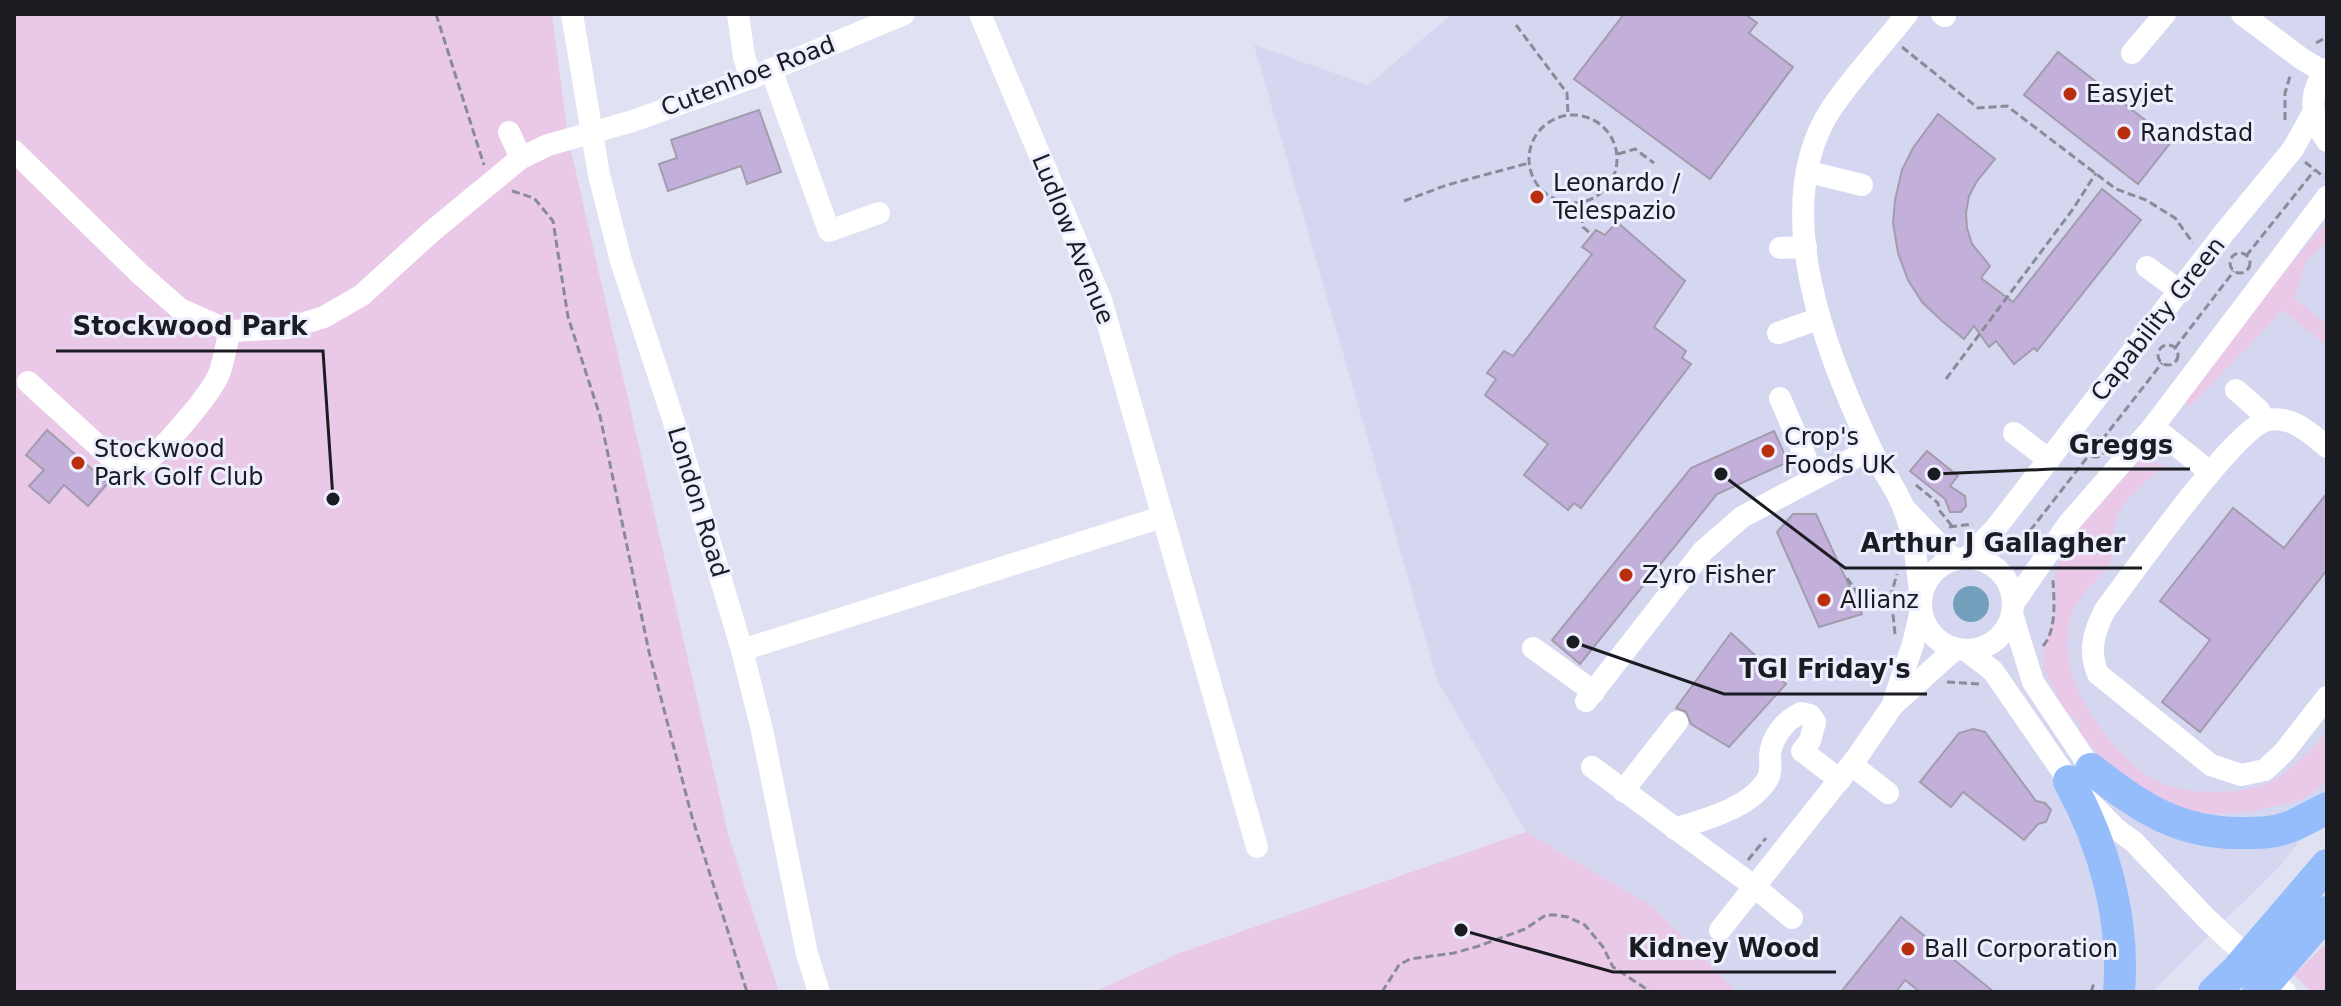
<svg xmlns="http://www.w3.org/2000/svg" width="2341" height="1006" viewBox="0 0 2341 1006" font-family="'DejaVu Sans',sans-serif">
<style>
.built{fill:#d5d7f0}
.green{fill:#e9c8e8}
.water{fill:#73a0bc}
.building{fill:#c2b0db;stroke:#a39cac;stroke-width:2}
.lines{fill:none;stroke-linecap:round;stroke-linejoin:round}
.path{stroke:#8a8b98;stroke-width:3;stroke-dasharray:8 4;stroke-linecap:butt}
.minor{stroke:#fff;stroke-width:22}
.highway{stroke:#95bdfb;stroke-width:32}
.poi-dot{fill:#b92e0f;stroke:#eeeffe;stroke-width:3}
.labels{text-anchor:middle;stroke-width:6;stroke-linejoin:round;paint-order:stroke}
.street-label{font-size:24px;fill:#1b1b22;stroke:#eeeffe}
.poi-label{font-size:24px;fill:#1b1b22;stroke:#eeeffe;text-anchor:start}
.leader{fill:none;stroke:#1b1b22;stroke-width:3}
.callout-dot{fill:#1b1b22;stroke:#eeeffe;stroke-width:3}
.callout-label{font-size:26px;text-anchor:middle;font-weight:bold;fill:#1b1b22;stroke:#eeeffe;stroke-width:6;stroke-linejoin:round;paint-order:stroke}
</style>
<rect width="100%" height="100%" fill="#e0e2f3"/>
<path class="built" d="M1452,14H2327V804L2283,863L2152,992H1737L1652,906L1526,832L1438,682L1254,45L1368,85Z"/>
<g class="green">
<path d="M14,14H552L568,138L729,838L779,992H14Z"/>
<path d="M2327,221V241L2306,261L2295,298L2327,325V346L2283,310L2190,407L2178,399Z"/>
<path d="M2142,458L2164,465C2147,482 2119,501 2114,526C2112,536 2116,546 2112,556C2102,586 2070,592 2068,634C2066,670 2078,696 2098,724C2112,745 2141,777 2165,785C2196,794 2237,796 2268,783C2287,775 2314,748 2327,731V782L2301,800L2250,812L2190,814L2136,790L2108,767L2079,731L2080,726L2073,716L2065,712L2043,668L2046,639L2056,612L2055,574L2064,549L2085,521Z"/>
<path d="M1526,832L1652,906L1737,992H1094L1180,953Z"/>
<path d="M2327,942V992H2312L2294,975Z"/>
</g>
<circle class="water" cx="1971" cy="604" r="18"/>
<g class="building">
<path d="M1624,14H1745L1757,23L1749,33L1793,67L1710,179L1574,79Z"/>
<path d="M2058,52L2172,141L2138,184L2024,95Z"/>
<path d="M759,110L781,172L747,184L741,166L668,191L659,164L677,158L671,140Z"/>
<path d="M1938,114L1995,159L1977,181L1969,196L1966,213L1967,228L1972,244L1990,266L1981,278L2013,302L2102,189L2141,220L2037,351L2034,348L2014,364L1996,341L1989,347L1974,326L1964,339L1942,321L1922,302L1908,280L1898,253L1893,223L1895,200L1902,170L1913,148Z"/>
<path d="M1617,222L1685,281L1654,327L1686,351L1682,358L1691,364L1581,508L1574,503L1568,510L1524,475L1548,444L1485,395L1496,379L1487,373L1504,351L1513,356L1592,254L1582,247L1596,230L1605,235Z"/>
<path d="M47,430L108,483L88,506L64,485L49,503L29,486L44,470L26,455Z"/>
<path d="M1774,431L1788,462L1717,494L1580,664L1552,640L1691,468Z"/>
<path d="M1927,451L1958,476L1950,486L1965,496L1966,506L1961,512H1950L1945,499L1910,471Z"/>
<path d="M2327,493V570L2200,732L2162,702L2210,640L2160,601L2233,508L2284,548Z"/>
<path d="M1793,514H1816L1862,614L1819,627L1777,532Z"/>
<path d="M1731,633L1786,684L1729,747L1691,724L1686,712L1676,708Z"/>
<path d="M1973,729L1985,732L2036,801L2045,803L2051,810L2046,822L2038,824L2024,840L1963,792L1951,807L1920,782L1959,733Z"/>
<path d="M1901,917L1994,992H1920L1905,980L1896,992H1841Z"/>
</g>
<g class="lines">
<g class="path">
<path d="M436,14L484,165"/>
<path d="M1516,25L1567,93L1568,115"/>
<path d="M2316,43L2327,37"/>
<path d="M1902,47L1978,108L2007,106L2116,189L2146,200L2175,218L2193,243"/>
<circle cx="1573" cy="159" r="44"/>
<path d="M2285,120V93L2291,73"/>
<path d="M1618,154L1635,149L1654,163"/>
<path d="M2305,162L2324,177"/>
<path d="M512,191L534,198L553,221L568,317L600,416L649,652L692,817L747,992"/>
<path d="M1404,201L1447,185L1529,163"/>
<path d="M1580,203L1583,227L1592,235"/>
<circle cx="2240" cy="263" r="10"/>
<path d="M2246,256L2314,171"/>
<circle cx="2168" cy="355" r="10"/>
<path d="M2175,348L2234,271"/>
<path d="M1946,379L2073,209L2096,173"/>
<circle cx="2096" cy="447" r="10"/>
<path d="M2102,440L2162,363"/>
<path d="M1916,485L1938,503L1939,510L1952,526"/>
<path d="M1949,527L1973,524"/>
<path d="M2029,549L2022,541L2089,455"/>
<path d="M1847,578L1860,597L1891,595"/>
<path d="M1895,634L1891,595L1897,574"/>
<path d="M2043,646C2057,630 2054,600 2053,580"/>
<path d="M1947,682L1979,684"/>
<path d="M1748,860L1766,838"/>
<path d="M1382,992L1399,965L1410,959L1454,953L1479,946L1525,929L1546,915H1555L1568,917L1585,925L1603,947L1613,967L1651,992"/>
<path d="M2091,992L2094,983"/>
</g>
<g class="minor">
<path d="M572,14L599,175L621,261L674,422L742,650L762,730L807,954L819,992"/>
<path d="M738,14L744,57L751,78"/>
<path d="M980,14L1101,300L1257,847"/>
<path d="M1907,14C1882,46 1853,76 1831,109C1767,208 1827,356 1872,451C1882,470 1897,489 1904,509C1915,537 1917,569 1921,599"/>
<path d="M1942,14L1945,16"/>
<path d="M2242,14L2302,59L2324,72"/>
<path d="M2132,53L2165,14"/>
<path d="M771,69L829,231L879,213"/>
<path d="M2327,69C2308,92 2310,118 2327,141"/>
<path d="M509,132L521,158"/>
<path d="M14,151L139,273L180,309L230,331L288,328L324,317L362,295L430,233L521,158L548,145L633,121L751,78L904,14"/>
<path d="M1809,172L1862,185"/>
<path d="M1780,248L1806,247"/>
<path d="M2147,267L2181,292"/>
<path d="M1778,333L1818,319"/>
<path d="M28,382L118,464C127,466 133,469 142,464C160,454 211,394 219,374C224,361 226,345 230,331"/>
<path d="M2236,390L2259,410L2263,421"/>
<path d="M1780,398L1814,477"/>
<path d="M2153,427L2210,472"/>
<path d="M2014,433L2049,460"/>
<path d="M2327,447C2310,433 2291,415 2268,420C2235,427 2131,576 2105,610C2094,631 2088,651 2098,674L2211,765L2241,775L2265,770L2284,752L2327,697"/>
<path d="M1905,509L1954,560"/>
<path d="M1967,558L1995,529L2224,233L2293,149L2313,113"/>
<circle cx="1967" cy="604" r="46"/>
<path d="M2013,604L2069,523L2153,427L2327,197"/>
<path d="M2012,614L2033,682L2098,779"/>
<path d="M1533,648L1594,692"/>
<path d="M742,650L1162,517"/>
<path d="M1966,650L1993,671L2069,781L2115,828L2134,842L2207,919L2285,992"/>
<path d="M1894,700L1913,644L1921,610"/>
<path d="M1586,701L1703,551L1742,517L1871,449"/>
<path d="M1852,765L1888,793"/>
<path d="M1592,767L1755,887L1792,918"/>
<path d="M1623,791L1677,722"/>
<path d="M1675,829C1705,819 1749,809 1767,780C1772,772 1770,765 1770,756C1771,738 1785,720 1801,713L1810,715L1815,722L1810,741L1802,751L1840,780"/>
<path d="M1720,930L1855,760L1893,705L1955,649"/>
</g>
<g class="highway">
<path d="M2091,769C2140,808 2181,835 2246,833C2258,833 2271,833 2283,829C2298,825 2313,815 2327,808"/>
<path d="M2069,781C2104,845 2125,918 2119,992"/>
<path d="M2214,992L2237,970L2327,865"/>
<path d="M2258,992L2327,912"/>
</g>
</g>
<g class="poi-dot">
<circle cx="2070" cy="94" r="8"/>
<circle cx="2124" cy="133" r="8"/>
<circle cx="1537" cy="197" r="8"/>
<circle cx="1768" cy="451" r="8"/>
<circle cx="78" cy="463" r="8"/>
<circle cx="1626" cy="575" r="8"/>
<circle cx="1824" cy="600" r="8"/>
<circle cx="1908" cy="949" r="8"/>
</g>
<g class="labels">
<g class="street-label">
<text transform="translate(748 76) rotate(-21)" y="8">Cutenhoe Road</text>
<text transform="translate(1073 239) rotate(68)" y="8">Ludlow Avenue</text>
<text transform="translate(2158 319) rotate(-52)" y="8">Capability Green</text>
<text transform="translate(698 502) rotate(73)" y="8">London Road</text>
</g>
<g class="poi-label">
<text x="2086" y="102">Easyjet</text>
<text x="2140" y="141">Randstad</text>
<text x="1553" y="191">Leonardo /<tspan x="1553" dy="28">Telespazio</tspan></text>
<text x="1784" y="445">Crop's<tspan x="1784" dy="28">Foods UK</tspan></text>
<text x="94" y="457">Stockwood<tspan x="94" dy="28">Park Golf Club</tspan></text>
<text x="1642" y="583">Zyro Fisher</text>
<text x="1840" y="608">Allianz</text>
<text x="1924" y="957">Ball Corporation</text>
</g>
</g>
<path class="leader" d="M333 499L323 351H56M1934 474L2053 469H2190M1721 474L1845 568H2142M1573 642L1724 694H1927M1461 930L1613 972H1836"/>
<g class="callout-dot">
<circle cx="333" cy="499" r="8"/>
<circle cx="1934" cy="474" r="8"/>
<circle cx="1721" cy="474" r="8"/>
<circle cx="1573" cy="642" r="8"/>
<circle cx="1461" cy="930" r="8"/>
</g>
<g class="callout-label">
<text x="190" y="335">Stockwood Park</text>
<text x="2121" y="454">Greggs</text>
<text x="1993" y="552">Arthur J Gallagher</text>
<text x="1825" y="678">TGI Friday's</text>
<text x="1724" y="957">Kidney Wood</text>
</g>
<rect width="2341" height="1006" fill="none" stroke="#1b1b22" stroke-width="32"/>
</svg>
